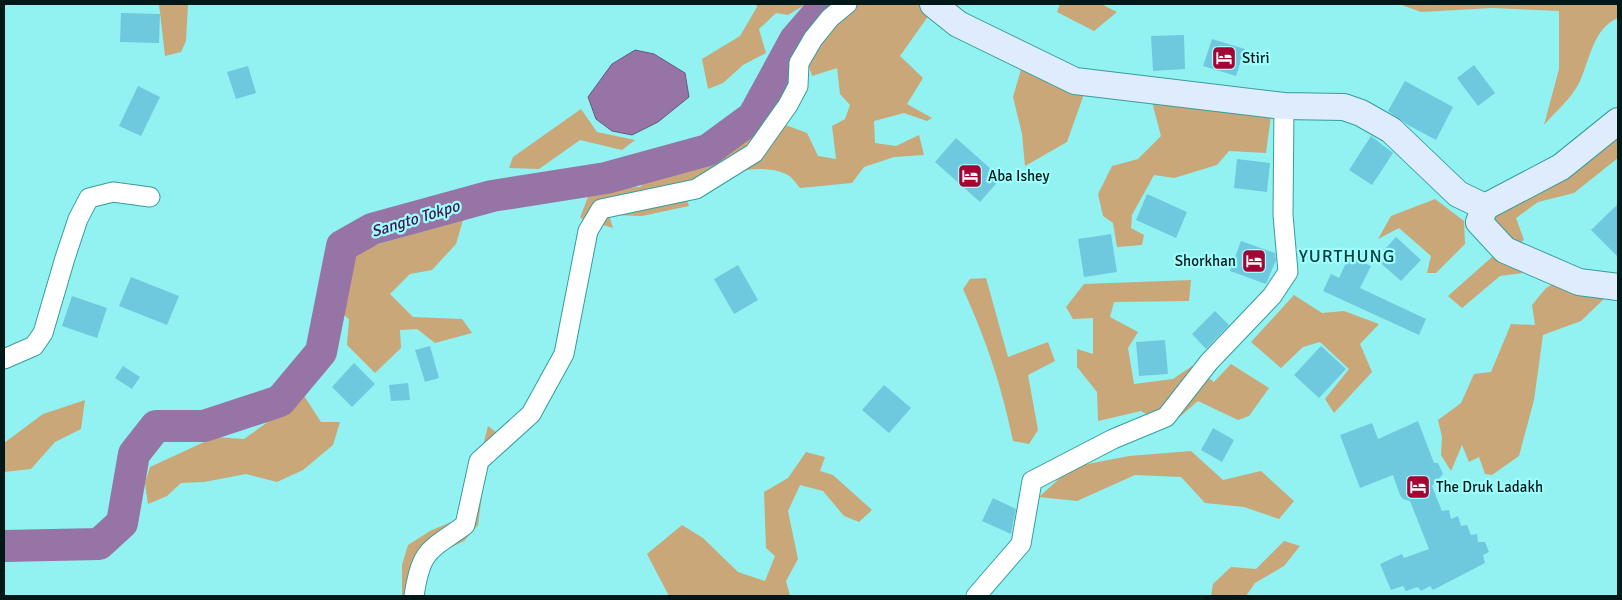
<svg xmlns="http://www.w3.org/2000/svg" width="1622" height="600" viewBox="0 0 1622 600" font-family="Signika,sans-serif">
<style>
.green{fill:#caa778}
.water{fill:#9674a5;stroke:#69587b}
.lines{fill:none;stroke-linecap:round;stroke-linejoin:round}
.river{stroke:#9674a5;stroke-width:32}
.building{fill:#6fc9de}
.street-casing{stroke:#379c9c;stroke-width:21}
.secondary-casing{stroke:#379c9c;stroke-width:28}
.street{stroke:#fff;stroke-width:19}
.secondary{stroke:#dfecfe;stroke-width:26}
.labels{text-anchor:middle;stroke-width:4.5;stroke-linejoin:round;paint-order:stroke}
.poi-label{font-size:15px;fill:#001818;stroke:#9ffffe;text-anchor:start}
.water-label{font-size:16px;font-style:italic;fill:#421553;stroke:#9ffffe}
.quarter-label{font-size:18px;letter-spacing:1px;fill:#074141;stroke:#9ffffe}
</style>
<rect width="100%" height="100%" fill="#91f2f1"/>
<g class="green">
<path d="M159,4H188L186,41L181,52L165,56Z"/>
<path d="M756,4H806L788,15L776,13L759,29L766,53L743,65L723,83L708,89L702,59L740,36L757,7Z"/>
<path d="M856,4H922L929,15L900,56L923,78L907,104L932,118L927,121L904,113L874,121L875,143L896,146L919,135L924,155L894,157L864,167L852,183L800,188C796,183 791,176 786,174C753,160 713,179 684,192L689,206L642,216L609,215L613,228L580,218L591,189L640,187L651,176L703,165L741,143L767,118L807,133L818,156L836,159L832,126L845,119L850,105L840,94L837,68L812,76L808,63L821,37Z"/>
<path d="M1060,4H1101L1117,12L1094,31L1057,12Z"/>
<path d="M1399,4H1618V18C1592,29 1590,61 1579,83C1572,98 1555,112 1544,125L1559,69V11L1492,8L1421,12Z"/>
<path d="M1022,66L1084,94L1067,142L1025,166L1022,134L1013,97Z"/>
<path d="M1152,102L1271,116L1266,153L1229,151L1217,165L1174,178L1154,175L1132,215L1131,228L1144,235L1142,245L1117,247L1113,223L1103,216L1098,194L1112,166L1138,159L1161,136Z"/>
<path d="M581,109L597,132L635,140L622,150L580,140L539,169L509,168L513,157Z"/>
<path d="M1618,137V158L1574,193L1538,202L1516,218L1524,240L1517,245L1498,227L1494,215Z"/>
<path d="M1435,199L1464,221L1465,244L1436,273H1427L1431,256L1399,228L1378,239L1391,216Z"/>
<path d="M463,220L456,244L432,270L410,274L390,294L413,317L462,319L472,333L435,343L417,329L400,330L401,348L375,373L347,345L349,319L338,310L349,267L358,250Z"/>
<path d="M1492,257L1523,273L1500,276L1462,308L1448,296Z"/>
<path d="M986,278L1008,357L1048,342L1055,361L1028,375L1038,430L1029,444L1013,441C1001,384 987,342 963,289L970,279Z"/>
<path d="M1191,280L1189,301L1114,302L1110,317L1138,332L1128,348L1134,384L1173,379L1192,366L1214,382L1231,364L1269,388L1249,416L1238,420L1198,401L1168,427L1141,411L1098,421L1097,392L1077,367V349L1093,354V318L1073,319L1066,307L1084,284Z"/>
<path d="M1558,281L1607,296L1581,321L1543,335L1534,400L1519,456L1492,475L1485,474L1479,457L1469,462L1462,445L1451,471L1441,455L1442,437L1438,420L1461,403L1474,374L1491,372L1511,324L1535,325L1532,305L1546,288Z"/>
<path d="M1294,295L1322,313L1344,311L1379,324L1360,344L1372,372L1334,413L1325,399L1349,369L1320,342L1303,347L1281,368L1251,342Z"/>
<path d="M301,391L321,422H340L333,445L303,470L277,482L246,474L204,482L181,483L167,496L148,504L145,483L150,467L215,437L244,439L272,419Z"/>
<path d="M85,400L81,429L55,442L31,469L4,472V443L43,414Z"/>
<path d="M488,426L497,433L484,480L478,525L464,541L429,558L422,596H402V565L408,545L430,531L465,516Z"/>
<path d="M1191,451L1223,480L1261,471L1294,501L1279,519L1244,507L1205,503L1181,477L1135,475L1077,501L1039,497L1072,467L1129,456Z"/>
<path d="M806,452L825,457L820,471L833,475L872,510L859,522L844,516L823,491L800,485L788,511L798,559L786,581L790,596H669L647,554L682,525L703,538L738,572L765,581L775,556L766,548L764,492L788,478Z"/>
<path d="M1284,541L1300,546L1284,566L1255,583L1246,596H1211L1213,584L1231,567L1256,569Z"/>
</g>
<path class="water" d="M635,50L654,54L685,73L689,97L658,122L632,135L612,131L596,119L588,97L612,64Z"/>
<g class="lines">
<path class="river" d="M4,546L99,544L122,523L134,454L156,426H204L280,401L321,352L342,246L372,229L492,196L606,178L708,150L753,117L795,40L826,4"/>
</g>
<g class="building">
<path d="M121,13L160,14L159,43L120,42Z"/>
<path d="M1184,35L1185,69L1153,71L1151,36Z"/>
<path d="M1212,39L1245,49L1236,76L1203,66Z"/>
<path d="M1474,65L1495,93L1478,106L1457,78Z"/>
<path d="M248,66L256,93L236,99L227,72Z"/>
<path d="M1405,81L1453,107L1436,140L1408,125L1388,111Z"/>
<path d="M138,86L160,97L141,136L119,126Z"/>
<path d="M1371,136L1393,153L1372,185L1349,170Z"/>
<path d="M956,138L1001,178L980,202L935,162Z"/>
<path d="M1237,159L1270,163L1267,192L1234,188Z"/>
<path d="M1147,194L1187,212L1176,238L1136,220Z"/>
<path d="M1618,204V257L1591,230Z"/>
<path d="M1111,234L1117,272L1084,277L1078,239Z"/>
<path d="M1396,237L1421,260L1401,281L1376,259Z"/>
<path d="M1241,241L1275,253L1276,260L1266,284L1230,271Z"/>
<path d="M1349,256L1371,266L1360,288L1426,319L1419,335L1323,291L1331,274L1339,278Z"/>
<path d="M738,265L758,300L734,314L714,279Z"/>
<path d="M131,277L179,296L167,325L119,306Z"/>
<path d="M72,296L107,308L97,338L62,326Z"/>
<path d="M1215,311L1229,325L1206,349L1192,334Z"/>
<path d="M1165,340L1168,374L1139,376L1136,342Z"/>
<path d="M430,346L439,378L425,382L415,350Z"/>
<path d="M1321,346L1346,369L1319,398L1294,375Z"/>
<path d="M354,363L375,384L352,407L332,387Z"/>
<path d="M123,366L140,377L132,389L115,378Z"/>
<path d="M408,383L410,400L391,401L389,385Z"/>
<path d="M884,385L911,408L889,433L862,410Z"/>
<path d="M1418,421L1434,463H1438L1443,474L1432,486L1442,511L1449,510L1451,519L1458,516L1461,526L1467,525L1471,535L1477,534L1478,542H1485L1489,552L1483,555L1485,563L1433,590L1430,586L1421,591L1418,587L1406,591L1403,586L1391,590L1380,564L1402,554L1404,558L1429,549L1410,501L1403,499L1400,495L1393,475L1360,488L1340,435L1372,423L1378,439Z"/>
<path d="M1213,428L1234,440L1222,462L1201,450Z"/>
<path d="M993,498L1016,509L1011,534L982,521Z"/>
</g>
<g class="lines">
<defs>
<g id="street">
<path d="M4,359L34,346L43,333L65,258L78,219L89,198L113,192L150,197"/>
<path d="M414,596C421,549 429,551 465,525L479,461L531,414L564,354L588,231L601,209L696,189L754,153L788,105L798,86L799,63L813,39L830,18L847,4"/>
<path d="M976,596L1021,544L1032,481L1113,439L1166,417L1209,362L1272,296L1288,272L1283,215L1284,106"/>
</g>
<g id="secondary">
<path d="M933,4L958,24L1075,81L1284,106L1344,107L1361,113L1391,130L1458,194L1485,207"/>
<path d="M1485,207L1479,222L1505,250L1579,282L1618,287"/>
<path d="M1485,207L1561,167L1618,121"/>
</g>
</defs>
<use href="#street" class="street-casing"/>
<use href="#secondary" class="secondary-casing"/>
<use href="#street" class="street"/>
<use href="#secondary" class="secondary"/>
</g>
<defs>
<symbol id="hotel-square" viewBox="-11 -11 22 22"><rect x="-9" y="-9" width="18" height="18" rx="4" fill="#a30434" stroke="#9ffffe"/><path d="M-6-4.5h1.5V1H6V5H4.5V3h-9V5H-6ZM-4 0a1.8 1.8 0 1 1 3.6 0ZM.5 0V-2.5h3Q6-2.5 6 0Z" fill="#fff"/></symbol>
</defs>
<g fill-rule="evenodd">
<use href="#hotel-square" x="1210" y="44" width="28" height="28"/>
<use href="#hotel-square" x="956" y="162" width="28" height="28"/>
<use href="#hotel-square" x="1240" y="247" width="28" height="28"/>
<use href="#hotel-square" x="1404" y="473" width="28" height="28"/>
</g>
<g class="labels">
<g class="poi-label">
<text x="1242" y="63">Stiri</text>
<text x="988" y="181">Aba Ishey</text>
<text x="1236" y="266" text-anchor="end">Shorkhan</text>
<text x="1436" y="492">The Druk Ladakh</text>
</g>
<g class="water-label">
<text transform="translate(415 218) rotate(-17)" y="6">Sangto Tokpo</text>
</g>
<g class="quarter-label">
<text x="1347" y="262">YURTHUNG</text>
</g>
</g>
<rect width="1622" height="600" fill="none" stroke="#001818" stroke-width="10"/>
</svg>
